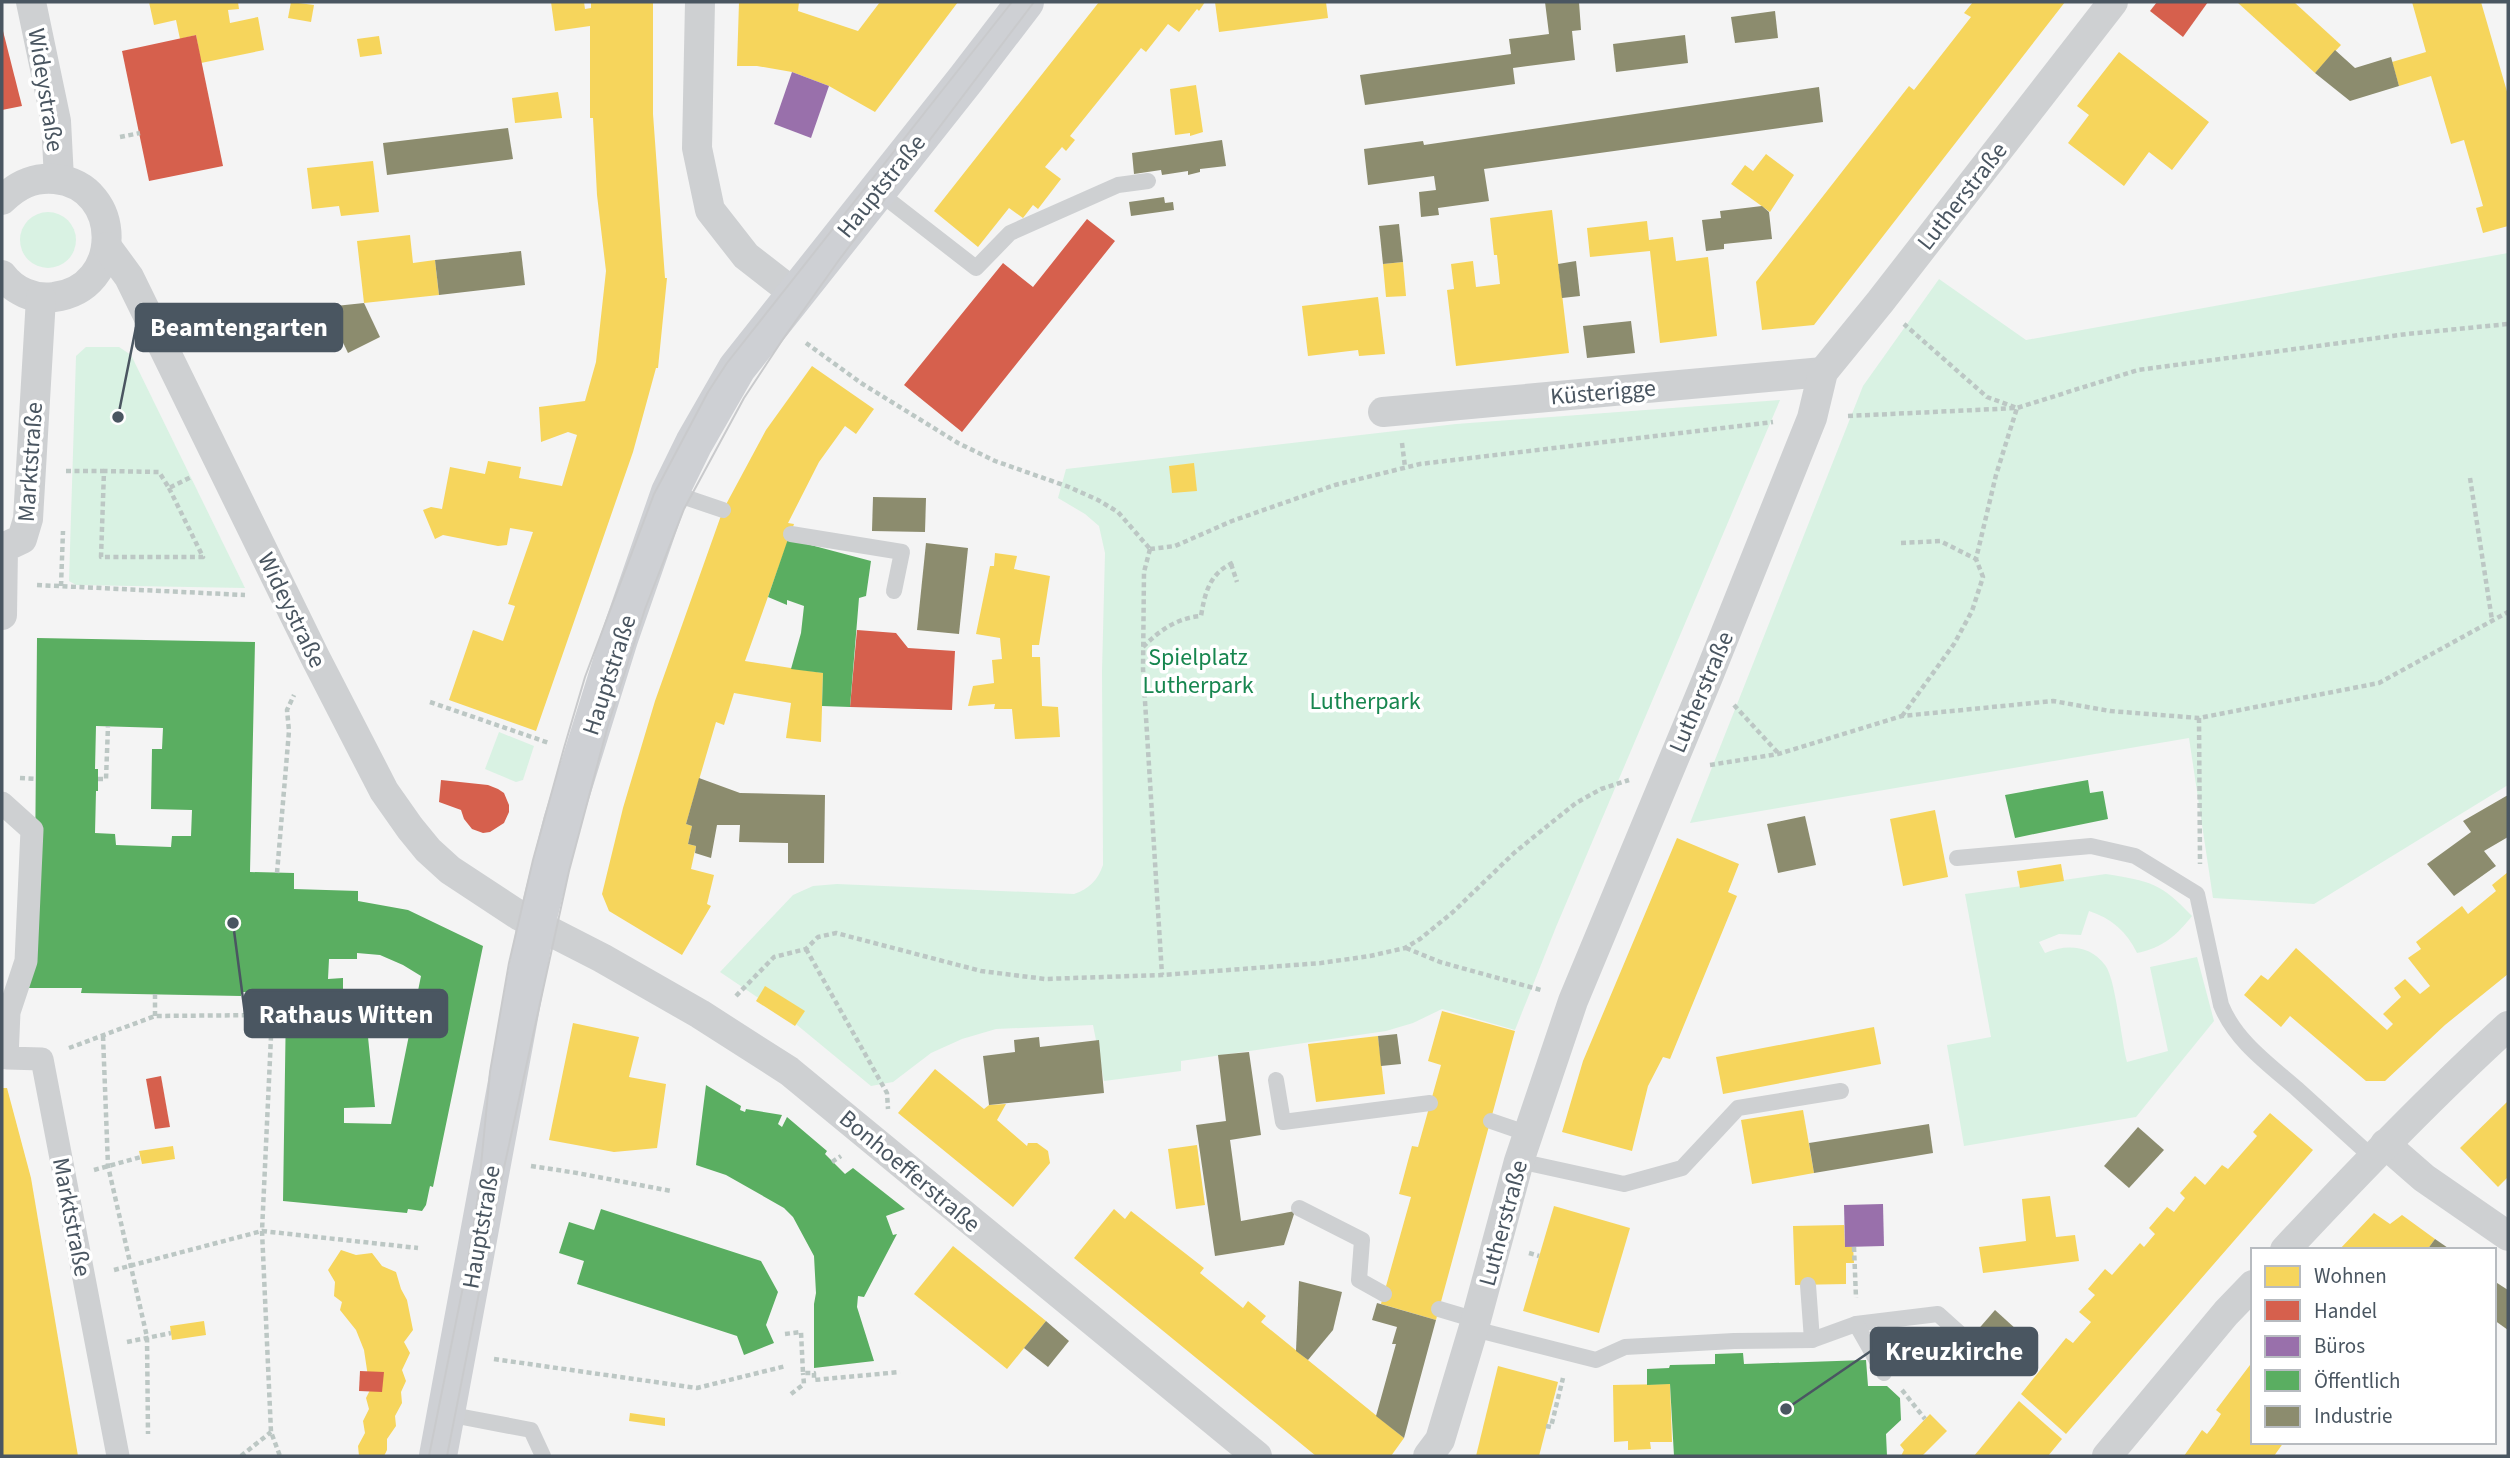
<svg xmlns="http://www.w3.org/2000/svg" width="2510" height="1458" viewBox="0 0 2510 1458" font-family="'Source Sans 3',sans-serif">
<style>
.green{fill:#d9f2e3}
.homes{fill:#f6d55c}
.shops{fill:#d6604d}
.offices{fill:#9970ab}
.public{fill:#5aae61;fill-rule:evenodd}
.industry{fill:#8c8c6e}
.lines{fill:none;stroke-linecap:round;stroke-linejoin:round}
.path{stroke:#bcc7c4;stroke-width:4.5;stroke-dasharray:5 3.5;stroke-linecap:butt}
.service{stroke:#ced0d2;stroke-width:16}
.pedestrian{stroke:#ced0d2;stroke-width:23}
.minor{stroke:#ced0d2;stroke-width:30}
.secondary{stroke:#ced0d4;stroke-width:38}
.tram{stroke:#c9cacc;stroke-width:2}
.labels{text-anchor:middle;stroke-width:7;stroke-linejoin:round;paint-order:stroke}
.street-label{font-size:24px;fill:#4a5661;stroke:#fff}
.park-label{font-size:24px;fill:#17864f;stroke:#fff}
.leader{fill:none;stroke:#4a5661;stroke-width:2.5}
.callout-dot{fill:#4a5661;stroke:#fff;stroke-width:2.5}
.callout{fill:#4a5661;stroke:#4a5661;stroke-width:2.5}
.callout-label{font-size:26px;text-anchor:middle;font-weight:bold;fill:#fff}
</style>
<rect width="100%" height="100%" fill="#f4f4f4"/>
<g class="green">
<circle cx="48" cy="240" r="28"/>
<path d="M2508,253V785L2314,904L2213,898L2189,738L1690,823L1863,386L1939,279L2026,340Z"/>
<path d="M86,347H119L131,355L245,588L76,585L69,581L76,356Z"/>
<path d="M1780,400L1556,927L1515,1030L1442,1009L1413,1023L1386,1031L1181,1061V1071L1104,1081L1093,1025L996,1029L962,1039L931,1053L893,1082L871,1086L791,1020L720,972L793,895L813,886L837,884L1074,894C1089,889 1098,880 1103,865L1102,671L1105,553L1099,526L1085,514L1058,498L1066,469L1456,424Z"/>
<path d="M499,732L534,746L523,780L516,782L485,769Z"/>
<path d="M2106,874C2150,881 2161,883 2192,916C2177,935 2163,948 2137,953C2127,932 2111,918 2089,911L2081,935L2059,934L2039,942L2045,953C2066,944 2090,945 2105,965C2116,979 2121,1041 2127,1062L2168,1051L2150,967L2197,957L2214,1021L2136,1117L1964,1146L1947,1045L1991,1037L1965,894Z"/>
</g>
<g class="homes">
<path d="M149,2H238L239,9L228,10L230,23L258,17L264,50L201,63L196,35L180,39L176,20L154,25Z"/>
<path d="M291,2L314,5L311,22L288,18Z"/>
<path d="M551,2H584L585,9L591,8V2H653V114L665,278H667L658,368H656L633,452L536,731L449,700L473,630L503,641L515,606L508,604L533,532L510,528L507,545L498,546L443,535L435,539L423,510L431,507L442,509L450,467L485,474L488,461L521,467L519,478L562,486L577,435L568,432L541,442L539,407L585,401L596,362L606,271L597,195L593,118H590V26L555,31Z"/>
<path d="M739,2H799L798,11L858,31L880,2H958L875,112L829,86L792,72L757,66H737Z"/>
<path d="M1099,2H1205L1199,11L1197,9L1179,32L1168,24L1146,52L1141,48L1070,136L1075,140L1066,151L1062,147L1045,167L1061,179L1038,209L1033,205L1023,218L1009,208L978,247L934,211Z"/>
<path d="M1215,2H1326L1328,18L1219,32Z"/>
<path d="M1973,2H2065L1814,325L1762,330L1756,282L1909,86L1914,90L1971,17L1964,13Z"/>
<path d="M2237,2H2294L2341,45L2315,73Z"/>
<path d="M2412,2H2481L2508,95V226L2483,233L2476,208L2483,206L2464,140L2451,144L2431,76L2399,86L2392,62L2426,52Z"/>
<path d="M379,36L382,54L360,57L357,39Z"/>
<path d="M2119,52L2209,122L2172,170L2149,152L2124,186L2068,143L2089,115L2077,106Z"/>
<path d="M1196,85L1203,132L1190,136V133L1175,135L1170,89Z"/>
<path d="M558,92L562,118L515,123L512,98Z"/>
<path d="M1766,154L1794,175L1770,212L1731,184L1745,165L1753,171Z"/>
<path d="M373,161L379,212L341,216L339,206L312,209L307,168Z"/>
<path d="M1552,210L1569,353L1456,366L1447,290L1454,289L1451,264L1473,261L1476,287L1500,284L1497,255H1494L1490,218Z"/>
<path d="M1647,221L1649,240L1673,237L1676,261L1708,257L1717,336L1660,343L1650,251L1590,257L1587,228Z"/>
<path d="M410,235L413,263L435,260L439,295L364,303L357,241Z"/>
<path d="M1403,262L1406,296L1386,297L1383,264Z"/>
<path d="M1378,297L1385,354L1359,356L1358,350L1308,356L1302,306Z"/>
<path d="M812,366L874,409L856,434L845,426L819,462L788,523L794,524L745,661L823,673L821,742L786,738L791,703L734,693L724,725L716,722L686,824L692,826L688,844L696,846L691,869L714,875L707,904L711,906L682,955L609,911L602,894L623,808L655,701L723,510L766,430Z"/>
<path d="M1194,463L1197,491L1172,493L1169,466Z"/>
<path d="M995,553L1017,556L1014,569L1050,576L1039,645H1032V657H1040L1042,706L1058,707L1060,737L1015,739L1012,709H994L995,704L968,706L973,686L994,683L992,660L1002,659L1000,638L976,634L990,566H994Z"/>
<path d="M1935,810L1948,877L1903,886L1890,819Z"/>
<path d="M1677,838L1739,864L1728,892L1737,896L1670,1059L1663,1057L1648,1086L1632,1151L1562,1132L1583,1061Z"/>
<path d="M2061,864L2064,881L2020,888L2017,871Z"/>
<path d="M2508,872V974L2445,1025L2385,1081H2366L2290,1016L2281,1027L2244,995L2261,975L2268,980L2296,948L2387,1030L2393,1024L2383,1014L2401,997L2394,988L2405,979L2420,994L2430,986L2408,958L2421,949L2416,942L2462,906L2468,914L2496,891L2492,885Z"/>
<path d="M765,986L805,1011L795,1026L756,1001Z"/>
<path d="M1442,1011L1515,1031L1436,1320L1381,1304L1411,1197L1399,1194L1412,1146L1418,1147L1441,1065L1428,1061Z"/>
<path d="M573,1023L639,1037L629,1077L666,1084L657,1148L614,1152L549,1140Z"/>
<path d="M1874,1027L1881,1064L1723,1094L1716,1057Z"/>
<path d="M1378,1036L1385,1094L1316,1102L1308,1044Z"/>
<path d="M935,1069L984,1109L989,1105L1006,1104L997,1120L1027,1146L1028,1143H1037L1048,1151L1050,1163L1013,1207L898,1113Z"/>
<path d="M2,1088H7L31,1178L78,1456H2Z"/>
<path d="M2508,1101V1177L2498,1187L2460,1148Z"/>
<path d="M1803,1110L1814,1173L1752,1184L1741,1120Z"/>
<path d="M2270,1113L2313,1150L2066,1434L2021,1394L2066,1338L2073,1343L2091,1322L2079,1312L2095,1295L2088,1289L2105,1269L2112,1275L2140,1243L2144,1247L2155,1234L2149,1228L2167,1207L2174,1212L2185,1198L2180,1193L2195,1176L2205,1185L2222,1165L2228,1169L2257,1136L2253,1132Z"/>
<path d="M1197,1145L1205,1205L1176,1209L1168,1149Z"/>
<path d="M173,1146L175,1159L142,1164L139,1151Z"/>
<path d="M2050,1196L2056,1237L2075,1235L2079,1261L1983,1273L1979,1247L2026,1241L2022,1199Z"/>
<path d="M1554,1206L1630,1228L1599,1333L1523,1311Z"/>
<path d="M1114,1209L1125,1219L1131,1211L1204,1268L1200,1273L1243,1308L1248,1301L1266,1316L1261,1322L1404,1438L1391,1456H1316L1074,1258Z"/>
<path d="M2374,1213L2390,1224L2402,1215L2435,1239L2427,1250H2339Z"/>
<path d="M1844,1225L1845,1247H1853L1854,1263H1846V1284L1795,1285L1793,1226Z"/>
<path d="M953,1246L1046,1321L1007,1369L914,1294Z"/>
<path d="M341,1250L356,1255L372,1253L382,1266L396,1272L401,1289L407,1300L413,1330L404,1342L410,1353L402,1370L406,1381L401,1392L402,1403L395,1416L396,1426L387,1439V1450L384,1456H359L358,1446L365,1433L363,1421L369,1409L366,1398L370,1390L364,1350L356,1330L340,1310L342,1302L334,1296L335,1282L328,1270Z"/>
<path d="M204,1321L206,1335L172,1340L170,1326Z"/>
<path d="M2253,1361V1442H2284L2274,1456H2184L2202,1430L2207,1434L2214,1425L2221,1414L2216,1410Z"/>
<path d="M1498,1366L1558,1382L1539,1456H1476Z"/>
<path d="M1670,1384L1672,1442H1650L1651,1449L1628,1450V1441L1614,1442L1613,1385Z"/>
<path d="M2019,1401L2062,1439L2048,1456H1974Z"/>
<path d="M630,1413L665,1418V1426L629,1421Z"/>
<path d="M1930,1414L1947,1431L1922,1456H1901L1904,1450L1900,1445Z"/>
</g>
<g class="shops">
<path d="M2157,2H2208L2183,37L2150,11Z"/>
<path d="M2,27L22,106L2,110Z"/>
<path d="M196,35L223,166L149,181L122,51Z"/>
<path d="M1087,219L1115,241L962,432L904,385L1003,263L1033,287Z"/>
<path d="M857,630L896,633L908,648L955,651L952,710L850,707Z"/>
<path d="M441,780L488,785L498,789L504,793L509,805V812L504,823L490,832L483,833L472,829L464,819L461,810L439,802Z"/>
<path d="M161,1076L170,1127L155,1129L146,1079Z"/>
<path d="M360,1371L384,1372L382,1392L359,1391Z"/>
</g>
<g class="offices">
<path d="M792,72L829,86L811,138L774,124Z"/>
<path d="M1883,1204L1884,1246L1845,1247L1844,1205Z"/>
</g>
<g class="public">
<path d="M788,539L871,561L866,596L859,598L850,707L822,706L823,673L791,669L801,633L804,606L787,600V605L768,597Z"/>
<path d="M37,638L255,642L250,872L294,873V889L358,891V901L408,910L483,946L433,1187L430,1186L426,1205L422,1211L408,1209L407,1213L283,1201L286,1005H289V993L241,992V996L81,993L82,988H29L32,868L35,869ZM96,726L163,728L162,749H152L151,809L192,810L191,836H172L171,847L116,845L115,834L95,833L96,791H98V769H95ZM357,953L380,955L403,965L421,976L391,1124L344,1123V1108L375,1107L364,997L343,998V978L328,979L329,959H357Z"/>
<path d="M2088,780L2090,793L2103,791L2108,819L2015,838L2005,795Z"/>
<path d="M706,1085L741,1106L740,1110L745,1112L746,1109L782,1115L778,1124L782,1127L787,1117L827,1151L825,1154L845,1174L853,1168L905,1209L886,1216L893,1235L897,1234L864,1297L858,1296L857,1307L874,1361L814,1368V1304L816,1293L814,1256L793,1217L784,1208L726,1175L696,1165Z"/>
<path d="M601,1209L761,1261L778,1292L766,1325L774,1343L744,1355L737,1336L577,1284L584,1261L559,1253L569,1222L594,1230Z"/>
<path d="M1743,1353L1744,1364L1866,1360L1868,1386H1887L1900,1398L1901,1420L1886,1434L1887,1456H1674L1670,1384L1647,1385V1369L1669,1368L1670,1365L1715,1364V1354Z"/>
</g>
<g class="industry">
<path d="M1545,2H1579L1581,30L1572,31L1575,60L1513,68L1515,84L1365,105L1360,75L1511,54L1509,39L1549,34Z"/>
<path d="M1775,11L1778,38L1735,43L1731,17Z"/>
<path d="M1685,35L1688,63L1616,72L1613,44Z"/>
<path d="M2335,50L2355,68L2391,57L2399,86L2350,101L2315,73Z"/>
<path d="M1819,87L1823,122L1484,169L1489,201L1438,208L1439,215L1421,217L1419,192L1436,190L1434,176L1368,185L1364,149L1423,141L1424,145Z"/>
<path d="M508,128L513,159L387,175L383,143Z"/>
<path d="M1222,140L1226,166L1200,169V172L1188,175V171L1162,175L1161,170L1134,174L1132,153Z"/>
<path d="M1164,197L1165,203L1173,202L1174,210L1131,216L1129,202Z"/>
<path d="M1762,206L1769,212L1772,239L1724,244V249L1706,251L1702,220L1721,218L1720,211Z"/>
<path d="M1399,224L1403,262L1383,264L1379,226Z"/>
<path d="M521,251L525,285L439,295L435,260Z"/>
<path d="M1576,261L1580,296L1562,298L1558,264Z"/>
<path d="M364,303L380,337L348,353L326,307Z"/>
<path d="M1631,321L1635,353L1587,358L1583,326Z"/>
<path d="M873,497L926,498L925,532L872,531Z"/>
<path d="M926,543L968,548L959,634L917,630Z"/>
<path d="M699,778L740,793L825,795L824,863H788V843L739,842L740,825H717L711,858L695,853L696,846L688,844L692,826L686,824Z"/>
<path d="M2508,795V837L2484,851L2496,866L2454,896L2427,864L2471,832L2463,821Z"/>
<path d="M1805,816L1816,865L1778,873L1767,824Z"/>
<path d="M1397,1034L1401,1064L1381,1066L1378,1036Z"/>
<path d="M1039,1037L1040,1047L1099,1040L1104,1093L989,1105L983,1056L1015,1052L1014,1040Z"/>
<path d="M1249,1052L1261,1135L1230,1140L1241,1221L1295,1211L1284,1245L1215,1256L1196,1125L1226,1121L1218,1055Z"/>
<path d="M1929,1124L1933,1153L1814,1173L1809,1143Z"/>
<path d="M2138,1127L2164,1150L2129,1188L2104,1166Z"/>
<path d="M2435,1239L2451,1250H2427Z"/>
<path d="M1299,1281L1342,1292L1333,1330L1308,1360L1296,1351Z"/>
<path d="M2494,1281L2508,1290V1330L2494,1320Z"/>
<path d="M1377,1303L1436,1320L1404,1438L1376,1416L1396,1344H1392L1397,1327L1372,1320Z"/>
<path d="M1995,1310L2017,1330L1984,1368L1962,1348Z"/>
<path d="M1046,1321L1069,1341L1048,1367L1024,1348Z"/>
</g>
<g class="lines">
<g class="path">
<path d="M120,137L140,133"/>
<path d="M806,343L861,383L958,443L995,461L1069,487L1098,500L1118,512L1150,549"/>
<path d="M1848,416L2017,408L2138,370L2407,334L2508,324"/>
<path d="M1402,443L1405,467"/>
<path d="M66,471H104"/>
<path d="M2470,478L2492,620"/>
<path d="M169,488L203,557H101L104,471L159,472L169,488L191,477"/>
<path d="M1901,543L1940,541L1976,559"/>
<path d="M1150,549L1175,546L1232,521L1335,485L1420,464L1773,422"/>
<path d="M1150,549L1144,572L1143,669L1162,975"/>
<path d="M1231,564L1237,582"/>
<path d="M37,585L245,595"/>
<path d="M61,586L63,531"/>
<path d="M1143,647C1160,630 1177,618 1201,616C1205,592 1210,572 1235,562"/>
<path d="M430,702L549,743"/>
<path d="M1734,705L1778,753"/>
<path d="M1902,716L1954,644L1972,611L1983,577L1976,559L1996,475L2017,408L1987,397L1904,324"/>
<path d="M2199,718L2200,864"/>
<path d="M1710,765L1778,754L1902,716L2053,701L2110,711L2199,718L2379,683L2508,612"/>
<path d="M20,778L36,779"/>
<path d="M98,779H106L108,726"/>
<path d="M277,873L289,731L287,710L294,695"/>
<path d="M1406,948L1440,962L1541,990"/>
<path d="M806,949L887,1093L888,1109"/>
<path d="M736,996L774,957L806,949L818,937L836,933L981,971L1045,979L1162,975L1321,963L1370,956L1405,948L1420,939L1453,912L1514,853L1551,823L1576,803L1601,789L1629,780"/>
<path d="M272,1015L273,993"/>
<path d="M155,1016V994"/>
<path d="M103,1036L108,1166L147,1337L148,1434"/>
<path d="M69,1048L155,1016L272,1015L262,1231L418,1248"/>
<path d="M832,1162L841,1156"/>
<path d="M531,1166L577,1173L671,1191"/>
<path d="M94,1170L141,1157"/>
<path d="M1854,1247L1856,1298"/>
<path d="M1529,1253L1539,1256"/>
<path d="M114,1270L262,1231L271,1432L280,1456"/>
<path d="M785,1334L801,1332L803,1373H814V1380L900,1372"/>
<path d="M127,1342L171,1333"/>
<path d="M494,1359L697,1388L786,1366"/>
<path d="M1902,1390L1925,1419"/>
<path d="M791,1394L804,1384L803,1373"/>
<path d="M1546,1426L1551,1427L1563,1378"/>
<path d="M241,1456L271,1432"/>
</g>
<g class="service">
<path d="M877,191L976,268L1010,233L1118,185L1148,181"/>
<path d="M670,492L723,510"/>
<path d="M791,534L902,552L894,591"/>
<path d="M1957,858L2091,846L2135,856L2197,894L2221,1005C2235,1040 2267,1063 2296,1088C2321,1111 2347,1134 2372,1157"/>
<path d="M1276,1080L1283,1122L1430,1103"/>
<path d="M1491,1121L1529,1134"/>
<path d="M1519,1161L1624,1184L1682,1168L1738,1108L1841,1091"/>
<path d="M1299,1208L1362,1240L1359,1280L1384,1294"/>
<path d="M1808,1285L1812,1340"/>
<path d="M1439,1309L1476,1320"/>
<path d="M1856,1324L1938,1314L1968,1341"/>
<path d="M1474,1329L1596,1360L1625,1347L1734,1341L1812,1340L1856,1324L1884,1373"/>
<path d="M447,1414L531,1430L543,1456"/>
</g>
<path class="pedestrian" d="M2,803L32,830L26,961L9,1012L7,1058L42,1059L118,1456"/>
<g class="minor">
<path d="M31,2L56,121L59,179"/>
<path d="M700,2L697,148L710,210L746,256L795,294"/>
<path d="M2,200C17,185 33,177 55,179C124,186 124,289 54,297C34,300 14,291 2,275"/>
<path d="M107,247L129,277L315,657L384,791L410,828L428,850L450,870L520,916L602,958L700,1014L789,1071L1257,1456"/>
<path d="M1383,412L1823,372"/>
<path d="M2,615L3,548L22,539L28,519L41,298"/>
<path d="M2385,1144L2424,1178L2508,1236"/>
<path d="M2285,1250C2357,1173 2430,1097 2508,1026"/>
<path d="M1428,1456L1440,1440L1476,1320L1519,1161L1573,1001L1708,677L1812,418L1823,372L1880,302L2113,2"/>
<path d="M2107,1456L2226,1313L2253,1285"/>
</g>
<path class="secondary" d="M438,1456L536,925L562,822L619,639L670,492L694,443L737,368L966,79L1025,2"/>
<g class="tram">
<path d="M429,1456L467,1267L478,1197L490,1072L509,963L533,860L564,748L585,677L654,494L708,392L727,363L1012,2"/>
<path d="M447,1456L500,1186L569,871L608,725L645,609L684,509L744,398L783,339L839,260L1034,2"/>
</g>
</g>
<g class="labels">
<g class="street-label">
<text transform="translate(46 90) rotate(81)" y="8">Wideystraße</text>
<text transform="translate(881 186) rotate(-51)" y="8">Hauptstraße</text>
<text transform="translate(1962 196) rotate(-52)" y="8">Lutherstraße</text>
<text transform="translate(1603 392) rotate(-5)" y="8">Küsterigge</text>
<text transform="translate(30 462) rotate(-86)" y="8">Marktstraße</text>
<text transform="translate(292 610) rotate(64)" y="8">Wideystraße</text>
<text transform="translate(609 675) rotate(-72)" y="8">Hauptstraße</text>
<text transform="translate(1701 692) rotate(-67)" y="8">Lutherstraße</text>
<text transform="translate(910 1171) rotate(40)" y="8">Bonhoefferstraße</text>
<text transform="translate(72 1217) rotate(79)" y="8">Marktstraße</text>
<text transform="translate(1503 1223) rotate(-75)" y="8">Lutherstraße</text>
<text transform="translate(481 1227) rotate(-80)" y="8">Hauptstraße</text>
</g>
<g class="park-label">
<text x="1198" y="665">Spielplatz<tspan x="1198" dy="28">Lutherpark</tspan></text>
<text x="1365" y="709">Lutherpark</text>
</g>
</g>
<path class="leader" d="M118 417L136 327M233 923L245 1014M1786 1409L1871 1351"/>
<g class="callout-dot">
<circle cx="118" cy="417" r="7"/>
<circle cx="233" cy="923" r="7"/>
<circle cx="1786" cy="1409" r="7"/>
</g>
<g class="callout">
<rect x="136" y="304" width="206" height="47" rx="7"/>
<rect x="245" y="990" width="202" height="47" rx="7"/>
<rect x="1871" y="1328" width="166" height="47" rx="7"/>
</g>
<g class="callout-label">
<text x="239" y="336">Beamtengarten</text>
<text x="346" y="1023">Rathaus Witten</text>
<text x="1954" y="1360">Kreuzkirche</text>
</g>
<rect width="2510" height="1458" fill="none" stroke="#4a5661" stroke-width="7"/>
<rect x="2251" y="1248" width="245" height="196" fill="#ffffff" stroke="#b7bbc0" stroke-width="2"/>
<rect x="2265" y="1266" width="35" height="21" fill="#f6d55c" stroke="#b7bbc0" stroke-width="2"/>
<text x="2314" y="1283" font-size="21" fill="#4a5661">Wohnen</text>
<rect x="2265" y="1300" width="35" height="21" fill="#d6604d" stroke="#b7bbc0" stroke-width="2"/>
<text x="2314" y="1318" font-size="21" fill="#4a5661">Handel</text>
<rect x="2265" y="1336" width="35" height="21" fill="#9970ab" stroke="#b7bbc0" stroke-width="2"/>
<text x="2314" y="1353" font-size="21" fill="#4a5661">Büros</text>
<rect x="2265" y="1370" width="35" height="21" fill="#5aae61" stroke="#b7bbc0" stroke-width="2"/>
<text x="2314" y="1388" font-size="21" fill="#4a5661">Öffentlich</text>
<rect x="2265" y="1406" width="35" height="21" fill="#8c8c6e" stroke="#b7bbc0" stroke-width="2"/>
<text x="2314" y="1423" font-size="21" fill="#4a5661">Industrie</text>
</svg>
